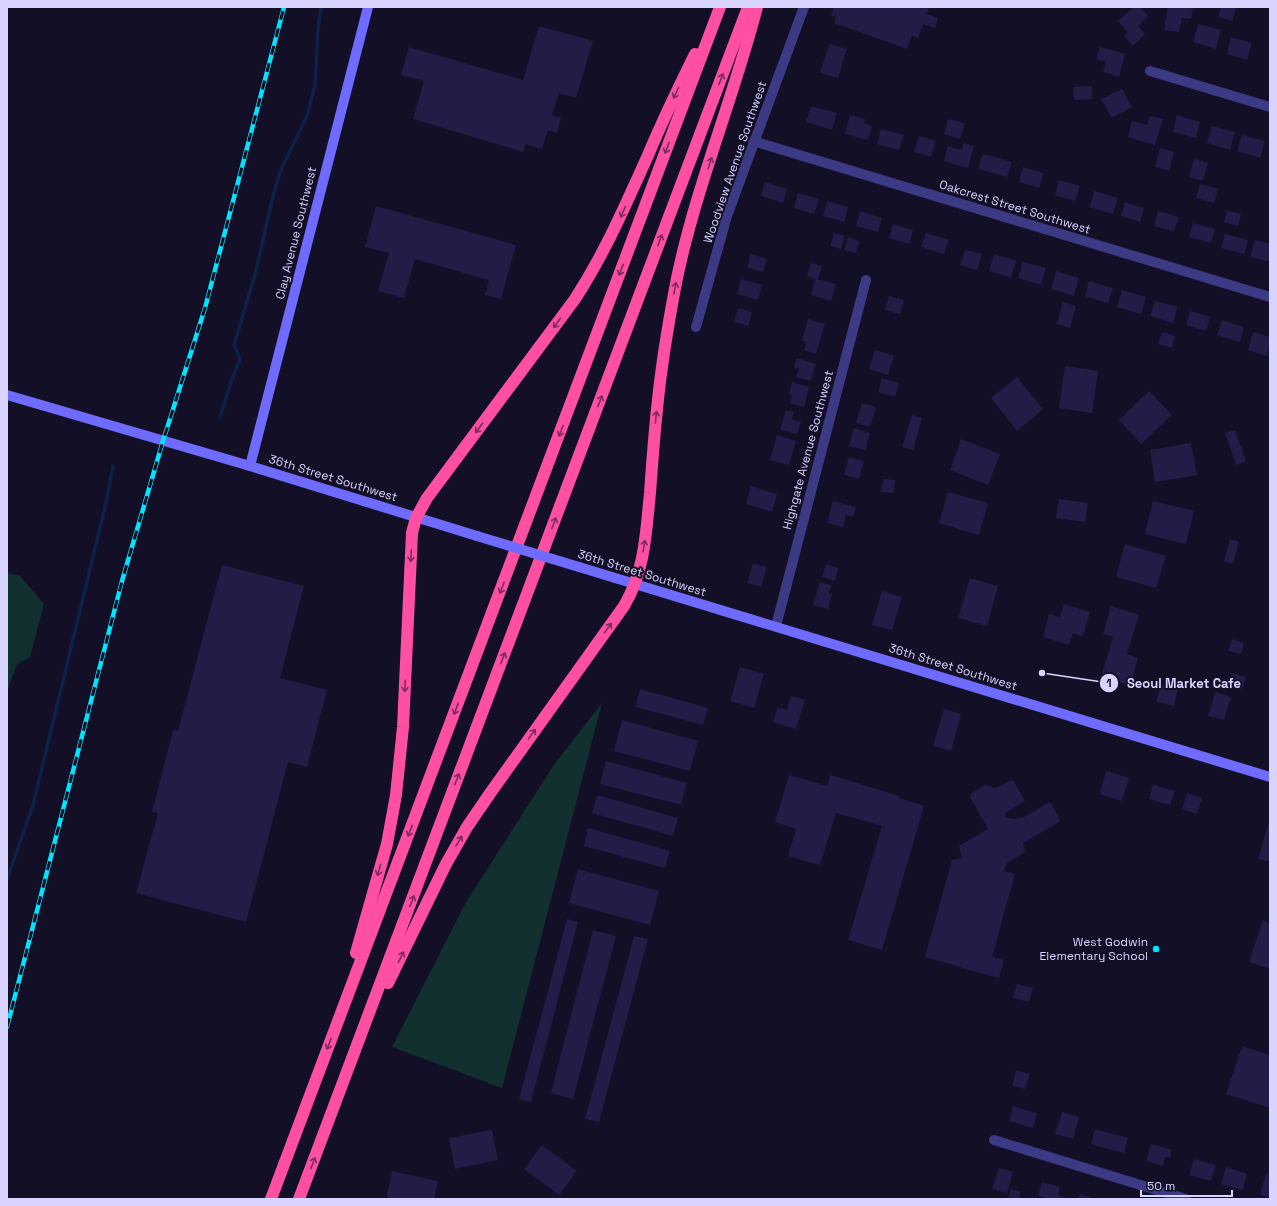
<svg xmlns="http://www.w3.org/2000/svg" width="1277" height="1206" viewBox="0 0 1277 1206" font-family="'Space Grotesk',sans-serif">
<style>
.green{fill:#12302f}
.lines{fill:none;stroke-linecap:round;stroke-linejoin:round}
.stream{stroke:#0c2248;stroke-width:3.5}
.building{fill:#241b47}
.street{stroke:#3d3a85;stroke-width:10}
.secondary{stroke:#6f6bff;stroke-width:10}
.highway{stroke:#ff4fa3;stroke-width:12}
.rail-casing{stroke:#00e5ff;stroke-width:4.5}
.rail{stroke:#130f26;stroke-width:3;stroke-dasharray:9;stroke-linecap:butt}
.secondary-bridge{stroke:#6f6bff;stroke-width:10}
.oneway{stroke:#7d2c5e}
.poi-dot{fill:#00e5ff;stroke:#130f26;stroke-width:1.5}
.labels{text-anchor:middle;stroke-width:4;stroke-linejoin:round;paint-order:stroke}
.street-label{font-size:12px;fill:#d9d4ff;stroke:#130f26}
.poi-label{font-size:12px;fill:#d9d4ff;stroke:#130f26;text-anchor:end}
.leader{fill:none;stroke:#d9d4ff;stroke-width:1.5}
.callout-dot{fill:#d9d4ff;stroke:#130f26;stroke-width:1.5}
.mark-label{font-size:12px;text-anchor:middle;font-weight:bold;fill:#111}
.callout-label{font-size:13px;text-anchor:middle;font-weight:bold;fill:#d9d4ff;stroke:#130f26;stroke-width:4;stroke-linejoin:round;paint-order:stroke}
</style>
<rect width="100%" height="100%" fill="#130f26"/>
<g class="green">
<path d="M7,573L20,576L44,604L30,657L17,664L7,691Z"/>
<path d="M602,703L502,1088L392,1047L465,904L553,766Z"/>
</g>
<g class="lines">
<g class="stream">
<path d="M220,417L232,379L240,359L234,345L256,271L273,196L280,172L307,116L315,85L318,29L321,7"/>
<path d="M7,879L33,805L106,503L113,466"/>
</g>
</g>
<g class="building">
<path d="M834,7H929L927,14L938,18L935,28L923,24L918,38L912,35L907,49L834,23L836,17L831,15Z"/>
<path d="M1134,7H1140L1148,16L1138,26L1145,34L1133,46L1124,36L1128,32L1118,21Z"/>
<path d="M1168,7H1193L1191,19L1182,18L1179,32L1164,30Z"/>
<path d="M1221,7H1236L1232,21L1218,17Z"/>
<path d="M1198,24L1221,30L1216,49L1193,42Z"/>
<path d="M539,26L593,41L576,98L559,93L552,115L561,118L557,133L548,130L542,149L526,144L523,152L413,119L424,81L401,75L409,47L523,80Z"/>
<path d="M1231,37L1252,43L1247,60L1227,54Z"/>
<path d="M829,44L847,49L838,78L820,73Z"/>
<path d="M1100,47L1125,54L1119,77L1103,72L1106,62L1096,59Z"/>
<path d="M1092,86V99L1074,100L1073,87Z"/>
<path d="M1122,89L1132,107L1112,118L1101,99Z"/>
<path d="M811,106L837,113L832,130L806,122Z"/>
<path d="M850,115L865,119L864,123L872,126L868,140L845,134Z"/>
<path d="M1177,115L1200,122L1196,138L1173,132Z"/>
<path d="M1150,116L1163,119L1155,145L1128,137L1132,121L1147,125Z"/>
<path d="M948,119L965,123L960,139L944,134Z"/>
<path d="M1212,126L1235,132L1230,150L1207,143Z"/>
<path d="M881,129L904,135L899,150L877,144Z"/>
<path d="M1242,135L1265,141L1260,158L1237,151Z"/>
<path d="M919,136L936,141L931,157L914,152Z"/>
<path d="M964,143L974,146L968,168L944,161L948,146L962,150Z"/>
<path d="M1160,148L1174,152L1169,171L1155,167Z"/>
<path d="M983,154L1012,162L1007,177L978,169Z"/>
<path d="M1194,159L1208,163L1203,181L1189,177Z"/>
<path d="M1023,167L1044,173L1039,188L1019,182Z"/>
<path d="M1059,180L1080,186L1075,201L1055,195Z"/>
<path d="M765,182L787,189L783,203L761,196Z"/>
<path d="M1200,184L1218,189L1214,203L1196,198Z"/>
<path d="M1094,191L1118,198L1113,214L1090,207Z"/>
<path d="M798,193L819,199L814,214L794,208Z"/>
<path d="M827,201L848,207L844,222L823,216Z"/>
<path d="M1125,202L1144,208L1140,222L1121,216Z"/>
<path d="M376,206L516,245L501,299L485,295L489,280L415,259L404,298L378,291L389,253L365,247Z"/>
<path d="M1227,210L1241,214L1238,226L1224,222Z"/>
<path d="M860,211L882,218L878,232L856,226Z"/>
<path d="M1158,211L1179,217L1174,231L1154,226Z"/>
<path d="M1193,223L1215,229L1211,243L1189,237Z"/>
<path d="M893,224L913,230L909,244L889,238Z"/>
<path d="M834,233L845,236L841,249L830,246Z"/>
<path d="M926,233L949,240L944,254L921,247Z"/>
<path d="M1225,234L1248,240L1244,254L1221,248Z"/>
<path d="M848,237L859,241L856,253L844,250Z"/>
<path d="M1255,240L1270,244V262L1250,257Z"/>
<path d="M965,250L982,254L977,270L960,265Z"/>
<path d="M751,254L767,259L763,272L747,267Z"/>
<path d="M994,254L1016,261L1011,278L989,271Z"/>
<path d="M1023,262L1046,268L1041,285L1018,278Z"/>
<path d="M811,263L822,266L818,279L836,284L831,301L811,295L815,279L807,276Z"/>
<path d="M1056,271L1079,278L1074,296L1051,289Z"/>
<path d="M741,279L762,285L758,300L737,294Z"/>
<path d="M1089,281L1113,288L1108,303L1085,296Z"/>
<path d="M1122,290L1146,297L1141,314L1117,307Z"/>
<path d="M889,296L904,300L900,314L885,310Z"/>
<path d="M1155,301L1178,307L1173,323L1150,316Z"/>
<path d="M1063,302L1076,306L1070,328L1057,324Z"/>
<path d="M738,308L752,312L748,326L734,322Z"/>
<path d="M1190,311L1210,317L1206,331L1186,325Z"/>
<path d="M808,319L825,324L816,354L804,350L806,342L802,340Z"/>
<path d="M1222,320L1244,327L1240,342L1217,335Z"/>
<path d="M1162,332L1175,336L1172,348L1158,344Z"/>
<path d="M1253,332L1270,337V346L1267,356L1248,350Z"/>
<path d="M875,350L894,356L888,375L869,369Z"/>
<path d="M797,358L816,364L811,381L796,377L799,369L794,367Z"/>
<path d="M1065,366L1098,371L1092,413L1059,408Z"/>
<path d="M1017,377L1043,409L1017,431L991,398Z"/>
<path d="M882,378L899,383L895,397L878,392Z"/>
<path d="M792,382L809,387L804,407L790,403L792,395L789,394Z"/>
<path d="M1149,391L1172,415L1141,444L1119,420Z"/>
<path d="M862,403L876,407L870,427L856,423Z"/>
<path d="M786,410L794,412L792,419L801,422L797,434L780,430Z"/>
<path d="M912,415L922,418L913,450L902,447Z"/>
<path d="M854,428L870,433L865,450L849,446Z"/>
<path d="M1235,430L1246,461L1236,465L1225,433Z"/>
<path d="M777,435L796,441L789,465L770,460Z"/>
<path d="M961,439L1000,454L988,485L950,470Z"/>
<path d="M1191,443L1197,475L1155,482L1150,450Z"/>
<path d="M849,457L864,461L859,479L844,475Z"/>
<path d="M883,479L895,480L894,493L881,492Z"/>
<path d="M751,486L777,494L772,512L746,504Z"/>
<path d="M948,492L988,503L979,535L939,523Z"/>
<path d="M1059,499L1088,503L1085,522L1056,518Z"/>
<path d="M833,501L856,507L853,517L846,515L843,527L827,523Z"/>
<path d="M1153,501L1194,511L1186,544L1145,534Z"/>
<path d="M1230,539L1239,542L1233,564L1224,561Z"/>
<path d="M1125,544L1166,556L1156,588L1116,577Z"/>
<path d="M753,563L767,567L761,587L747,583Z"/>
<path d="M826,564L838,568L835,581L822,577Z"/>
<path d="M222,565L304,586L280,678L327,690L307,767L288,762L246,922L136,893L158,813L152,812L173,730L178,731Z"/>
<path d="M970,578L998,586L987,626L958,618Z"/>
<path d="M820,582L831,585L829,593L832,594L828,609L813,605Z"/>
<path d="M882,591L902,597L892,630L872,625Z"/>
<path d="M1064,604L1090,612L1083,636L1073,633L1069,645L1043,637L1049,614L1060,617Z"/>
<path d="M1111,606L1139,615L1127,654L1138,658L1130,686L1101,677L1113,637L1103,634Z"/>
<path d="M1232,639L1244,643L1241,654L1228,651Z"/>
<path d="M740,667L764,674L754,708L730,701Z"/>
<path d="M1233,673L1246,677L1242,690L1230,686Z"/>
<path d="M1161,685L1178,689L1174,706L1156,702Z"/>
<path d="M640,689L708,708L703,725L635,707Z"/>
<path d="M1215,692L1231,697L1224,720L1208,716Z"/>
<path d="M791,696L805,700L796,729L773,722L778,707L787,710Z"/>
<path d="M944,709L961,714L951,751L933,746Z"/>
<path d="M622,720L698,741L690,771L614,751Z"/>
<path d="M606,761L687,783L681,805L600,784Z"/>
<path d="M1106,771L1129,778L1122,801L1100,794Z"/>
<path d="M789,775L827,786L830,775L900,796L899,798L924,806L882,950L848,940L882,826L836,813L820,865L788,856L796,829L775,822Z"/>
<path d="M1013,780L1025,801L1005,813L1006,817L1014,819L1024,817L1050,802L1060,820L1059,822L1023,843L1025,852L1007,863L1004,871L1015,874L992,957L1004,960L999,977L998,978L925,957L952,860L962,858L959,846L988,829L971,799L970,794L985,785L996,788L1007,782Z"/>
<path d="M1153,785L1175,791L1170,805L1149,799Z"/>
<path d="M1187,793L1202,798L1197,814L1182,809Z"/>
<path d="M597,795L678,818L673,836L592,813Z"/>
<path d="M1270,818V862L1258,859Z"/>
<path d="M588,828L670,851L665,868L584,846Z"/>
<path d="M578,869L659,891L650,925L569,903Z"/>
<path d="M567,919L578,922L531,1102L519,1099Z"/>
<path d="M1263,920L1270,923V969L1249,962Z"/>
<path d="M593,930L616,936L573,1099L551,1093Z"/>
<path d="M634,936L648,939L599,1122L585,1119Z"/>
<path d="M1017,984L1033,988L1029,1002L1013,998Z"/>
<path d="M1242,1046L1270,1055V1108L1226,1094Z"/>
<path d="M1016,1070L1030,1074L1025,1089L1012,1086Z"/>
<path d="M1013,1106L1037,1113L1033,1128L1009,1121Z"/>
<path d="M1062,1112L1079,1117L1073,1139L1055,1134Z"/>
<path d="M1095,1129L1128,1138L1124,1153L1091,1144Z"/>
<path d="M492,1130L498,1160L455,1169L449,1138Z"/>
<path d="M1151,1144L1172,1150L1170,1158L1165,1157L1163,1166L1146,1161Z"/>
<path d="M542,1145L577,1171L559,1195L524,1169Z"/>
<path d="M1194,1159L1216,1165L1211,1181L1189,1175Z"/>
<path d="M1226,1167L1247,1174L1243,1190L1221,1184Z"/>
<path d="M999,1168L1013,1172L1007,1193L992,1189Z"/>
<path d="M392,1171L438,1181L434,1199H386Z"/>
<path d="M1266,1173L1270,1175V1198L1260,1195Z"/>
<path d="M1042,1182L1060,1187L1058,1195L1069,1199H1048L1038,1196Z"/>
<path d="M1011,1189L1021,1192L1019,1199H1008Z"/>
<path d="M1080,1194L1094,1199H1078Z"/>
</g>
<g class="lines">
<g class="street">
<path d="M1150,71L1270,107"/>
<path d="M753,141L1270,297"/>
<path d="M696,327L727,216L804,7"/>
<path d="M776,626L866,280"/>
<path d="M994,1140L1186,1199"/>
</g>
<g class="secondary">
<path d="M7,395L250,466L477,536"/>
<path d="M250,466L368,7"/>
<path d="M579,567L1270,777"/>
</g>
<g class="highway">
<path d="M356,953L387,844L396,795L403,727L412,533L416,518L427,498L575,299C606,251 626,204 649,153C663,119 679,87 695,54"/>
<path d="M388,983L446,864L467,827L491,792L624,606C645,571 646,532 650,493C652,465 654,437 657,409C661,367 668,325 676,283C695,189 733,100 757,7"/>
<path d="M271,1199L720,7"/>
<path d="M299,1199L748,7"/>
</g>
<defs>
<path id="rail" d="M7,1027L122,581L163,441L205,308L284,7"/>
</defs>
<use href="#rail" class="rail-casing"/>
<use href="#rail" class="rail"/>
<path class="secondary-bridge" d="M477,536L579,567"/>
</g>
<defs><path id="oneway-shaft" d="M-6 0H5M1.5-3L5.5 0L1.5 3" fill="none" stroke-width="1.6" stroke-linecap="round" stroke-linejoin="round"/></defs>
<g class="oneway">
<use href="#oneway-shaft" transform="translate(721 79) rotate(-69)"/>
<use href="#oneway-shaft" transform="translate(676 93) rotate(115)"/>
<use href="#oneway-shaft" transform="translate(667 148) rotate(111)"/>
<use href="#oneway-shaft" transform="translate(710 163) rotate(-72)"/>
<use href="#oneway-shaft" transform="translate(623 212) rotate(114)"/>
<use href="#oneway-shaft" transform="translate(660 240) rotate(-69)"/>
<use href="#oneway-shaft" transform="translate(621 270) rotate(111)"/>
<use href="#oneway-shaft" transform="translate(675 288) rotate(-79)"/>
<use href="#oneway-shaft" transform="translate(557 323) rotate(126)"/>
<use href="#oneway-shaft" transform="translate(600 401) rotate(-69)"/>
<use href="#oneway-shaft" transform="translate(656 417) rotate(-85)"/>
<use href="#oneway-shaft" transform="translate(479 428) rotate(127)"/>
<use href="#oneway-shaft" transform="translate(561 431) rotate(111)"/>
<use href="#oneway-shaft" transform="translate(554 523) rotate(-69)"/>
<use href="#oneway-shaft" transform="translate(644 546) rotate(-81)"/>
<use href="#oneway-shaft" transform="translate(411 556) rotate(92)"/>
<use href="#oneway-shaft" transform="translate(502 588) rotate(111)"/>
<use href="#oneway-shaft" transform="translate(608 628) rotate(-54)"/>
<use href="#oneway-shaft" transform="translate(503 658) rotate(-69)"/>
<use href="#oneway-shaft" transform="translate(405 686) rotate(93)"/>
<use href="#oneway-shaft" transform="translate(456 709) rotate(111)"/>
<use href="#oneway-shaft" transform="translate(532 734) rotate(-54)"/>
<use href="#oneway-shaft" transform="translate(457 779) rotate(-69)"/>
<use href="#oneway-shaft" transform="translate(410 831) rotate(111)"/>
<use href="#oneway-shaft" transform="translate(459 841) rotate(-59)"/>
<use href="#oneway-shaft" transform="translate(379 870) rotate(106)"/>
<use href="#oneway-shaft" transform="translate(412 901) rotate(-69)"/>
<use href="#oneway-shaft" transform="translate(401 957) rotate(-64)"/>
<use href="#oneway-shaft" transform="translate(329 1044) rotate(111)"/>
<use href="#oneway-shaft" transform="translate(313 1163) rotate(-69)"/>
</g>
<circle class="poi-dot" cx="1156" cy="949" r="4"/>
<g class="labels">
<g class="street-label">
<text transform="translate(735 162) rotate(-71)" y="4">Woodview Avenue Southwest</text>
<text transform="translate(1015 207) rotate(17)" y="4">Oakcrest Street Southwest</text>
<text transform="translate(296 233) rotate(-76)" y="4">Clay Avenue Southwest</text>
<text transform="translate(808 450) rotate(-75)" y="4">Highgate Avenue Southwest</text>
<text transform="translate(333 478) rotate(17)" y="4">36th Street Southwest</text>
<text transform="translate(642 573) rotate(17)" y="4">36th Street Southwest</text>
<text transform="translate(953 667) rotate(17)" y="4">36th Street Southwest</text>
</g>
<g class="poi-label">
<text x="1148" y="946">West Godwin<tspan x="1148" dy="14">Elementary School</tspan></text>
</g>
</g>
<path class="leader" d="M1042 673L1109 683"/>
<g class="callout-dot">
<circle cx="1042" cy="673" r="4"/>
<circle cx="1109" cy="683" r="10"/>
</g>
<g class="mark-label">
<text x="1109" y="687">1</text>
</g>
<g class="callout-label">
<text x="1184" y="688">Seoul Market Cafe</text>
</g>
<rect width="1277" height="1206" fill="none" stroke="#d9d4ff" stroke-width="16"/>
<path d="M1141 1190v6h91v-6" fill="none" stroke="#d9d4ff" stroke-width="2"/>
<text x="1147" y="1190" font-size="12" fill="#d9d4ff" stroke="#130f26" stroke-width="3" paint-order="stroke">50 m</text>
</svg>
